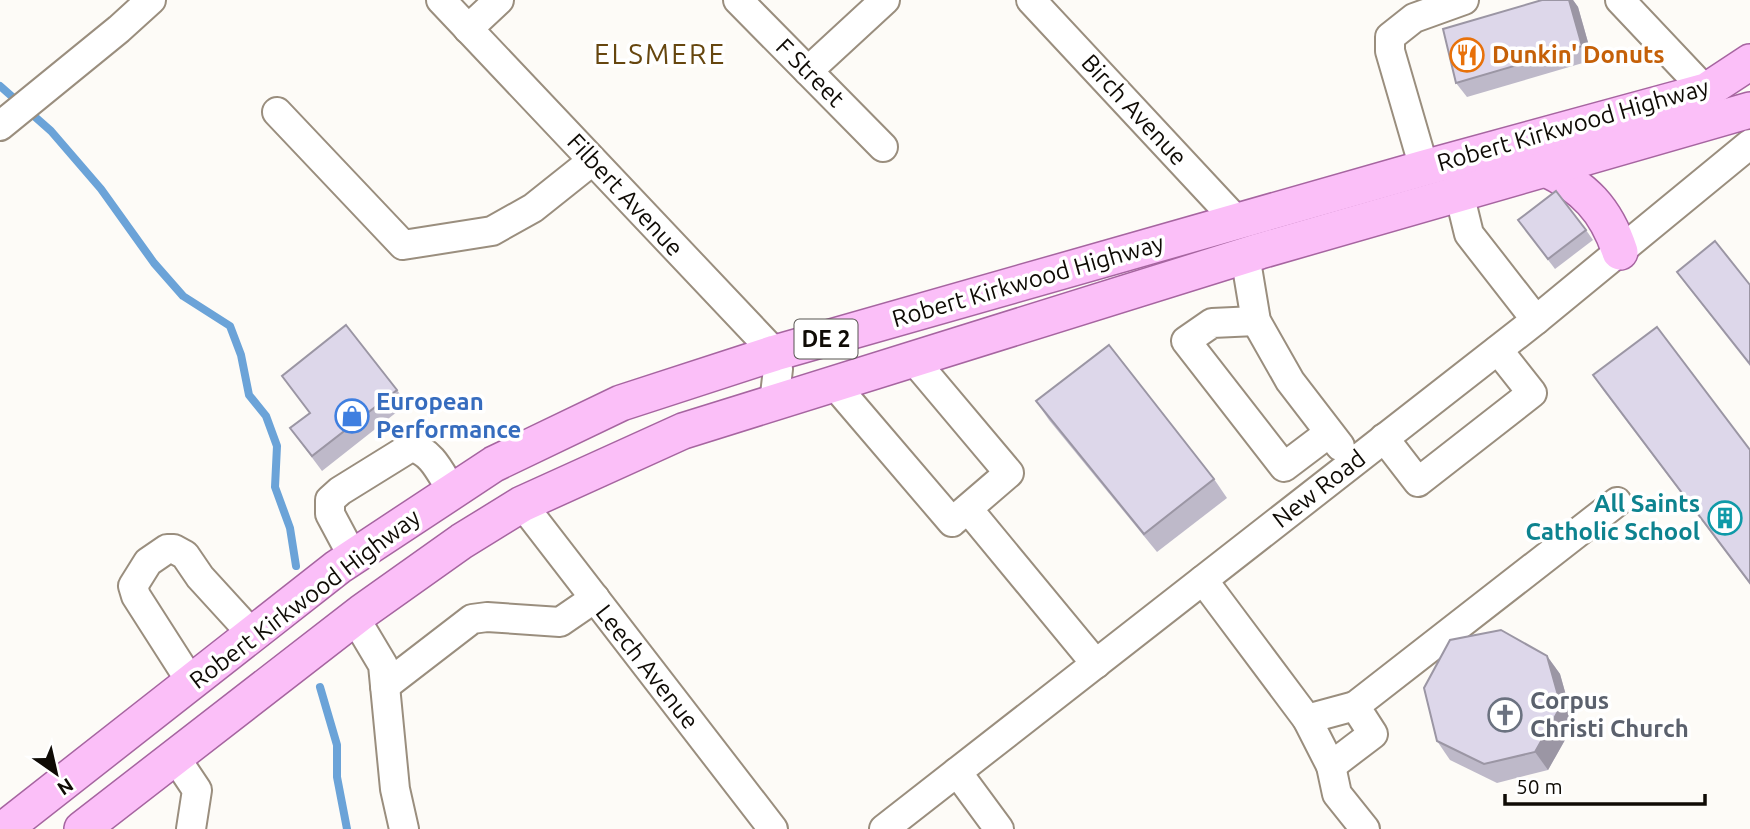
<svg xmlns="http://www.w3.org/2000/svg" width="1750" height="829" viewBox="0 0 1750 829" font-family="Ubuntu,sans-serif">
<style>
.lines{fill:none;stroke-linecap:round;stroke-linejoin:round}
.stream{stroke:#6ba3d8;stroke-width:8}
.minor-casing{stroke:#9a8e7e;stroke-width:32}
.major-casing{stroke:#a665a0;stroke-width:38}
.minor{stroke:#fff;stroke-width:28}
.major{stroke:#fbbff8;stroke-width:35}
.wall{fill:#beb9c9}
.shaded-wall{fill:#9b96a4}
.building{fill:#ddd7ea;stroke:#9b96a4;stroke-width:2}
.labels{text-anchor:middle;stroke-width:7;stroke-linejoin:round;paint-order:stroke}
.shield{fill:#fff;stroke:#575450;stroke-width:2}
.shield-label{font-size:23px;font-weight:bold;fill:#0f0b05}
.food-label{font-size:24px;font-weight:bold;fill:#c56008;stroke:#fff;text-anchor:start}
.street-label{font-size:24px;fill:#0f0b05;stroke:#fff}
.shop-label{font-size:24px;font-weight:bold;fill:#366cbe;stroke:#fff;text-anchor:start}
.culture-label{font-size:24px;font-weight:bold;fill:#0d838f;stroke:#fff;text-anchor:end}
.worship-label{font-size:24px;font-weight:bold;fill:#5b616d;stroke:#fff;text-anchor:start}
.quarter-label{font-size:28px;letter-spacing:2px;fill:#66460f;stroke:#fff}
</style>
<rect width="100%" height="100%" fill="#fdfbf7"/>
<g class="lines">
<g class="stream">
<path d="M0,86L51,131L101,189L154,263L183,296L230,326L241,355L249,395L266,416L277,446L275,487L290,528L296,566"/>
<path d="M320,687L337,745V777L347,829"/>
</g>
<defs>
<g id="minor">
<path d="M441,0L775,353L778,369L774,403"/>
<path d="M738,0L883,147"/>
<path d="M1031,0L1237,221"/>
<path d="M1620,0L1706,91"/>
<path d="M468,29L499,0"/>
<path d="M808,71L885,0"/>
<path d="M277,112L403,245L492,231L533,208L592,161"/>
<path d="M0,126L119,29L151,0"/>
<path d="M1424,168L1390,51V37L1414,18L1464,0"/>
<path d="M1459,193L1469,234L1536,320"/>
<path d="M1245,255L1256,321L1290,381L1340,446"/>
<path d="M1256,321L1212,323L1186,341L1284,467L1329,433"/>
<path d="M834,384L952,522L1009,473L913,359"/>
<path d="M1384,438L1418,482L1532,393L1498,350"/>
<path d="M522,504L773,829"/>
<path d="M968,509L1096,664"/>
<path d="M353,557L330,514V500L340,491L411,447C432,451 441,474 452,491"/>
<path d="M1203,580L1307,719L1331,766L1373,734L1355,706L1617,502"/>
<path d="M355,618L383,665L395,789L404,829"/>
<path d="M191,682L136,596L133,586L148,562L167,549H174L185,555L200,577L253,635"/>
<path d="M385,686L472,619L487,617L560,622L595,598"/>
<path d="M1307,719L1355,706"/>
<path d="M175,757L197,790L191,829"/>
<path d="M1331,766L1337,794L1365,829"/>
<path d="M957,772L999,829"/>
<path d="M884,829L1536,320L1750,144"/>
</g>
<g id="major">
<path d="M1544,168C1584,187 1606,209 1620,252"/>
<path d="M4,829L338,567L494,464L621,403L775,353L1424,168L1706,91L1750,62"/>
<path d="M82,829L362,612L462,541L522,504L683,431L1260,251L1750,110"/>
</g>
</defs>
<use href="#minor" class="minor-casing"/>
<use href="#major" class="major-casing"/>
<use href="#minor" class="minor"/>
<use href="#major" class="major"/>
</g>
<g class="wall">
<path d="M1542,0H1573L1578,7L1593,60L1467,97L1456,83Z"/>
<path d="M1518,220L1586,230L1593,240L1555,269Z"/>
<path d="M1677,272L1750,285V366L1687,286Z"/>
<path d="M1593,375L1750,450V584L1603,390Z"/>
<path d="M282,376L397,390L407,404L322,471L290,428L310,413Z"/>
<path d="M1036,401L1214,479L1227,498L1157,552L1049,420Z"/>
<path d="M1547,656L1560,674L1574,724L1548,770L1497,783L1450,760L1437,741Z"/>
</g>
<g class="shaded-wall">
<path d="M1569,0H1573L1578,7L1593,60L1582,46Z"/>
<path d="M1547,656L1560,674L1574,724L1548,770L1535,752Z"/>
</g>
<g class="building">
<path d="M1542,0H1569L1582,46L1456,83L1443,29Z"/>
<path d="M1556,191L1586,230L1548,259L1518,220Z"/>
<path d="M1715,241L1750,285V364L1677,272Z"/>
<path d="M346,325L397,390L312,456L290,428L310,413L282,376Z"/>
<path d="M1657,327L1750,450V583L1593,375Z"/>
<path d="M1109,345L1214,479L1144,534L1036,401Z"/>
<path d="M1501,630L1547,656L1561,706L1535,752L1484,764L1437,741L1424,688L1450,640Z"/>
</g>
<defs>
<symbol id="restaurant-ring" viewBox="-11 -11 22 22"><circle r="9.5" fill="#fff" stroke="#e8710a" stroke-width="1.5"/><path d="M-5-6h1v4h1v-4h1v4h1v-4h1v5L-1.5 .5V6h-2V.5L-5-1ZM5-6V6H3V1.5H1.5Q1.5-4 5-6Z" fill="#e8710a"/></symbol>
<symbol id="shop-ring" viewBox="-11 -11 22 22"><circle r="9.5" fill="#fff" stroke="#3f7fe0" stroke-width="1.5"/><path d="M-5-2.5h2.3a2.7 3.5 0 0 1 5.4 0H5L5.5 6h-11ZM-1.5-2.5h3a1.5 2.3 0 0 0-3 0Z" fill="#3f7fe0"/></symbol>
<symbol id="building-ring" viewBox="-11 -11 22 22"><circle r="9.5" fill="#fff" stroke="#0f9aa8" stroke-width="1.5"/><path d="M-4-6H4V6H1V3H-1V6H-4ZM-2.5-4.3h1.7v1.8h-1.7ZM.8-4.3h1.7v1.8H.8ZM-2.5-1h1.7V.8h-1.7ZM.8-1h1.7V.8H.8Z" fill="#0f9aa8"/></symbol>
<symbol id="church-ring" viewBox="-11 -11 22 22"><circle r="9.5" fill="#fff" stroke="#6b7280" stroke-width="1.5"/><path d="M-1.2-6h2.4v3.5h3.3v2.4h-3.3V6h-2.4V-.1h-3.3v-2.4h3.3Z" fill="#6b7280"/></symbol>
</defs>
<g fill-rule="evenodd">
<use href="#restaurant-ring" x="1448" y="36" width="38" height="38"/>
<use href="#shop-ring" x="333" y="397" width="38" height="38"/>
<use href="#building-ring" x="1706" y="499" width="38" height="38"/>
<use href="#church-ring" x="1486" y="696" width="38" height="38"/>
</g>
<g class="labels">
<rect class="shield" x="794.5" y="319.5" width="63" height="39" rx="5"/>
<g class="shield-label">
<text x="826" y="347">DE 2</text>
</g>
<g class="food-label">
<text x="1492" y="63">Dunkin' Donuts</text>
</g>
<g class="street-label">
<text transform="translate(810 73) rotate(45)" y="8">F Street</text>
<text transform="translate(1134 110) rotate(47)" y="8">Birch Avenue</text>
<text transform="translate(1573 125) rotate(-16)" y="8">Robert Kirkwood Highway</text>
<text transform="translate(625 195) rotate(47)" y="8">Filbert Avenue</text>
<text transform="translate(1028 281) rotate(-16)" y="8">Robert Kirkwood Highway</text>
<text transform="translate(1319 489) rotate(-38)" y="8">New Road</text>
<text transform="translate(305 599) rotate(-37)" y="8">Robert Kirkwood Highway</text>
<text transform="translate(647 667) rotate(52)" y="8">Leech Avenue</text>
</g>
<g class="shop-label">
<text x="376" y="410">European<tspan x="376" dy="28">Performance</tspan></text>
</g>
<g class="culture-label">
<text x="1700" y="512">All Saints<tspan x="1700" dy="28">Catholic School</tspan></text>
</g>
<g class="worship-label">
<text x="1530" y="709">Corpus<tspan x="1530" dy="28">Christi Church</tspan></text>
</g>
<g class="quarter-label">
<text x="660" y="64">ELSMERE</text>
</g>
</g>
<g transform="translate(56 773) rotate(146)" stroke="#ffffff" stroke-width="5" paint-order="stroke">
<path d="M0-5L12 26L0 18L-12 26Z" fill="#0f0b05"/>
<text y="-10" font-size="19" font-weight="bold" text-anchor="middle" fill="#0f0b05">N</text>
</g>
<path d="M1505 794v10h200v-10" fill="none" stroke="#0f0b05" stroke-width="3.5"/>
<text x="1516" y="794" font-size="21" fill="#0f0b05" stroke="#ffffff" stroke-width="5" paint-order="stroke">50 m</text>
</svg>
